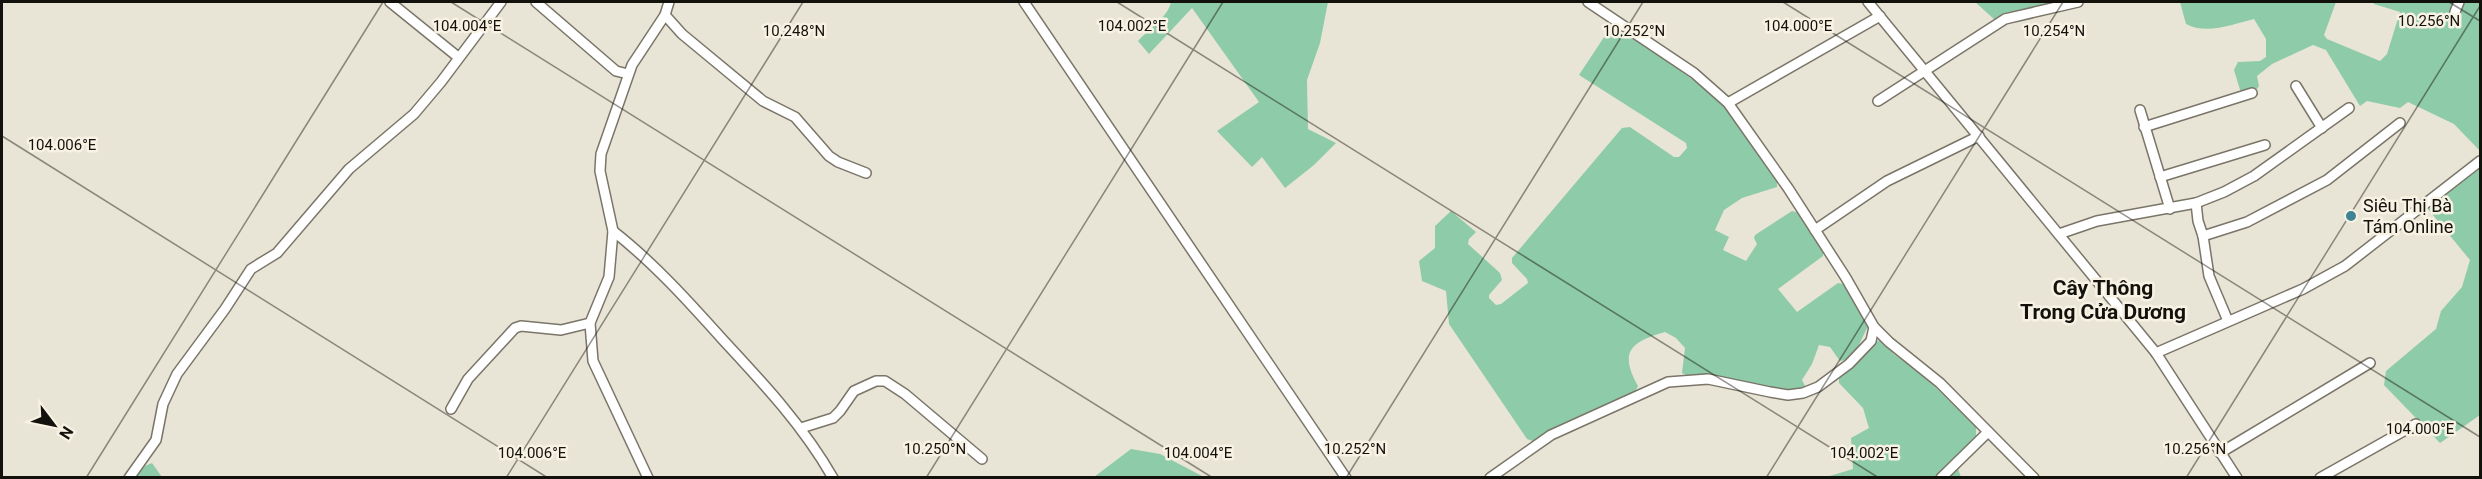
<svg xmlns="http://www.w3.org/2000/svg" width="2482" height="479" viewBox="0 0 2482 479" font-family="Roboto,sans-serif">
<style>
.green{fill:#8ecba8}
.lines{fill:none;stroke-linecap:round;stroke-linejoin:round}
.minor-casing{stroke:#7a7568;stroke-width:12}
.minor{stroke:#fff;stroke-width:9}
.ticks{fill:none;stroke:#13110c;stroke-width:1.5;stroke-opacity:0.45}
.poi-dot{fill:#408493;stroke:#f7f2e3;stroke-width:2}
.labels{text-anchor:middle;stroke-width:5;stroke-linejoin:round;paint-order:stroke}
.poi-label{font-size:18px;fill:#13110c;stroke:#f7f2e3;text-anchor:start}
.quarter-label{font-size:21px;font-weight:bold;fill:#13110c;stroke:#f7f2e3}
.ticks-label{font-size:15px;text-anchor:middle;fill:#13110c;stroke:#f7f2e3;stroke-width:5;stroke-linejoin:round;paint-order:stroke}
</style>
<rect width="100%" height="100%" fill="#e9e5d6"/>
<g class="green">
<path d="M1171,2H1328L1320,43L1307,80L1308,129L1336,143L1314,165L1285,188L1262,157L1252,167L1217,131L1259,102L1192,8L1149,54L1138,41C1149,29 1168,17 1171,2Z"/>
<path d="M1975,2H2066L1995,20Z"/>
<path d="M2180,2H2336L2324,35L2327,39L2380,61L2387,54L2400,12L2374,4L2373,2H2480V151L2454,124L2408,102L2400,108L2367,101L2360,106L2326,50L2313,45L2272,64L2257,76L2259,86L2257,89L2241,93L2234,70L2238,62L2260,61L2266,57V39L2254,19C2233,24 2207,35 2186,24Z"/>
<path d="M1616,24L1726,104L1777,178V187L1742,198L1724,210L1715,230L1729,237L1723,250L1746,261L1757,244L1754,238L1755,235L1792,211L1799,213L1823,252V256L1778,289L1797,312L1838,283L1843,284L1867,320V328L1857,349L1845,360L1840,361L1830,347L1819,345L1812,364L1802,380L1806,388C1774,396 1741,380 1709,376C1700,375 1689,378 1682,373L1685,348L1676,338L1665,332C1630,342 1619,352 1638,386L1635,392L1564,423L1535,442L1527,439L1449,324L1446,291L1422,281L1419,261L1435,248V226L1451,211L1476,232L1469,239L1468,244L1500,273L1502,280L1489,295V298L1496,305L1501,304L1528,283L1527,279L1512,263V258L1622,128L1630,127L1674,157H1679L1687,148L1686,143L1579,75L1612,25Z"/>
<path d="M2480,166V415L2440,443L2384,385L2386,371L2436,329L2441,311L2462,287L2470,260L2428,209L2429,205Z"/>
<path d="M1880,340L1895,355L1922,374L1976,427V436L1954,458L1961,477L1823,478L1853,469L1851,438L1869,428L1863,408L1839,383V377L1875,342Z"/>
<path d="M1131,449L1160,454L1204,477H1094Z"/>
<path d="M152,463L162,477L132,478L140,468Z"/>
</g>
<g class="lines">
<defs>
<g id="minor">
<path d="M390,2L458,57"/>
<path d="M536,2L616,71L628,74"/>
<path d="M1024,2L1346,478"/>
<path d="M1588,2L1694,73L1728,103L1788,188L1846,278L1874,327L1889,342L1940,383L2034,478"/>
<path d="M1868,2L2156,353L2237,478"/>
<path d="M2455,12L2459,2"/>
<path d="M665,15L682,34L763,101L795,117L829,156L838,162L866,173"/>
<path d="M2296,86L2322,128"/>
<path d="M1878,101L2005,19L2078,2"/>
<path d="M1728,103L1880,16"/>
<path d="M2140,110L2170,209"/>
<path d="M2144,127L2252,93"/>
<path d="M2160,177L2265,145"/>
<path d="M2196,203L2198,221L2203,236L2247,222L2327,180L2400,123"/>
<path d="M1815,230L1887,181L1979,136"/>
<path d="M613,231C654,263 689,302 724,341C764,384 804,427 833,478"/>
<path d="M2059,234L2097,221L2196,203L2224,192L2254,176L2349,108"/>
<path d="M2203,236L2209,276L2228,321"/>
<path d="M2156,353L2303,289L2345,266L2480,161"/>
<path d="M451,409L468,379L515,328L521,326L561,330L590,323"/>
<path d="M801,428L833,418L840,411L854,391L876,381H885L905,394L982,459"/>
<path d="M2220,453L2370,363"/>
<path d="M129,478L156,440L163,404L177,374L225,309L251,269L277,253L349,169L414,114L441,82L501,2"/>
<path d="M648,478L593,361L590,323L609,277L613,231L600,171L601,154L632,65L665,15L669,2"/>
<path d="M1490,478L1551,435L1668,382L1708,379L1770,392L1788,395L1803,393L1818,387L1849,364L1871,341L1874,327"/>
<path d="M1941,478L1988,432"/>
<path d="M2320,478L2416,424"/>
</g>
</defs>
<use href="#minor" class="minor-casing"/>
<use href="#minor" class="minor"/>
</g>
<path class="ticks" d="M451,2L1213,478M1117,2L1879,478M1783,2L2480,437M2449,2L2480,21M2,136L548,478M86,478L383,2M506,478L803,2M926,478L1223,2M1346,478L1643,2M1766,478L2063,2M2186,478L2480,6"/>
<circle class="poi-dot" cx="2351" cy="216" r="6"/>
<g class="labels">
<g class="poi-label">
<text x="2363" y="212">Siêu Thị Bà<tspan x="2363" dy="21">Tám Online</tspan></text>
</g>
<g class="quarter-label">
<text x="2103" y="295">Cây Thông<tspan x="2103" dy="24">Trong Cửa Dương</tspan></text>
</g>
</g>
<g class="ticks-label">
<text x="2429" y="26">10.256°N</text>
<text x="467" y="31">104.004°E</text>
<text x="1132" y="31">104.002°E</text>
<text x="1798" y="31">104.000°E</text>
<text x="794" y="36">10.248°N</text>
<text x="1634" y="36">10.252°N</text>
<text x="2054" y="36">10.254°N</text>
<text x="62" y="150">104.006°E</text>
<text x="2420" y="434">104.000°E</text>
<text x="935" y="454">10.250°N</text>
<text x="1355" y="454">10.252°N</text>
<text x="2195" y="454">10.256°N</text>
<text x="532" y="458">104.006°E</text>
<text x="1198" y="458">104.004°E</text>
<text x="1864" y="458">104.002°E</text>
</g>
<rect width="2482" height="479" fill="none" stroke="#13110c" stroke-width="6"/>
<g transform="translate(54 425) rotate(122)" stroke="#f7f2e3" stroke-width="4.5" paint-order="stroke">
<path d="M0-4.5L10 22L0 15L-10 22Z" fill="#13110c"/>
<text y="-9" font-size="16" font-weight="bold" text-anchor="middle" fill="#13110c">N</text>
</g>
</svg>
